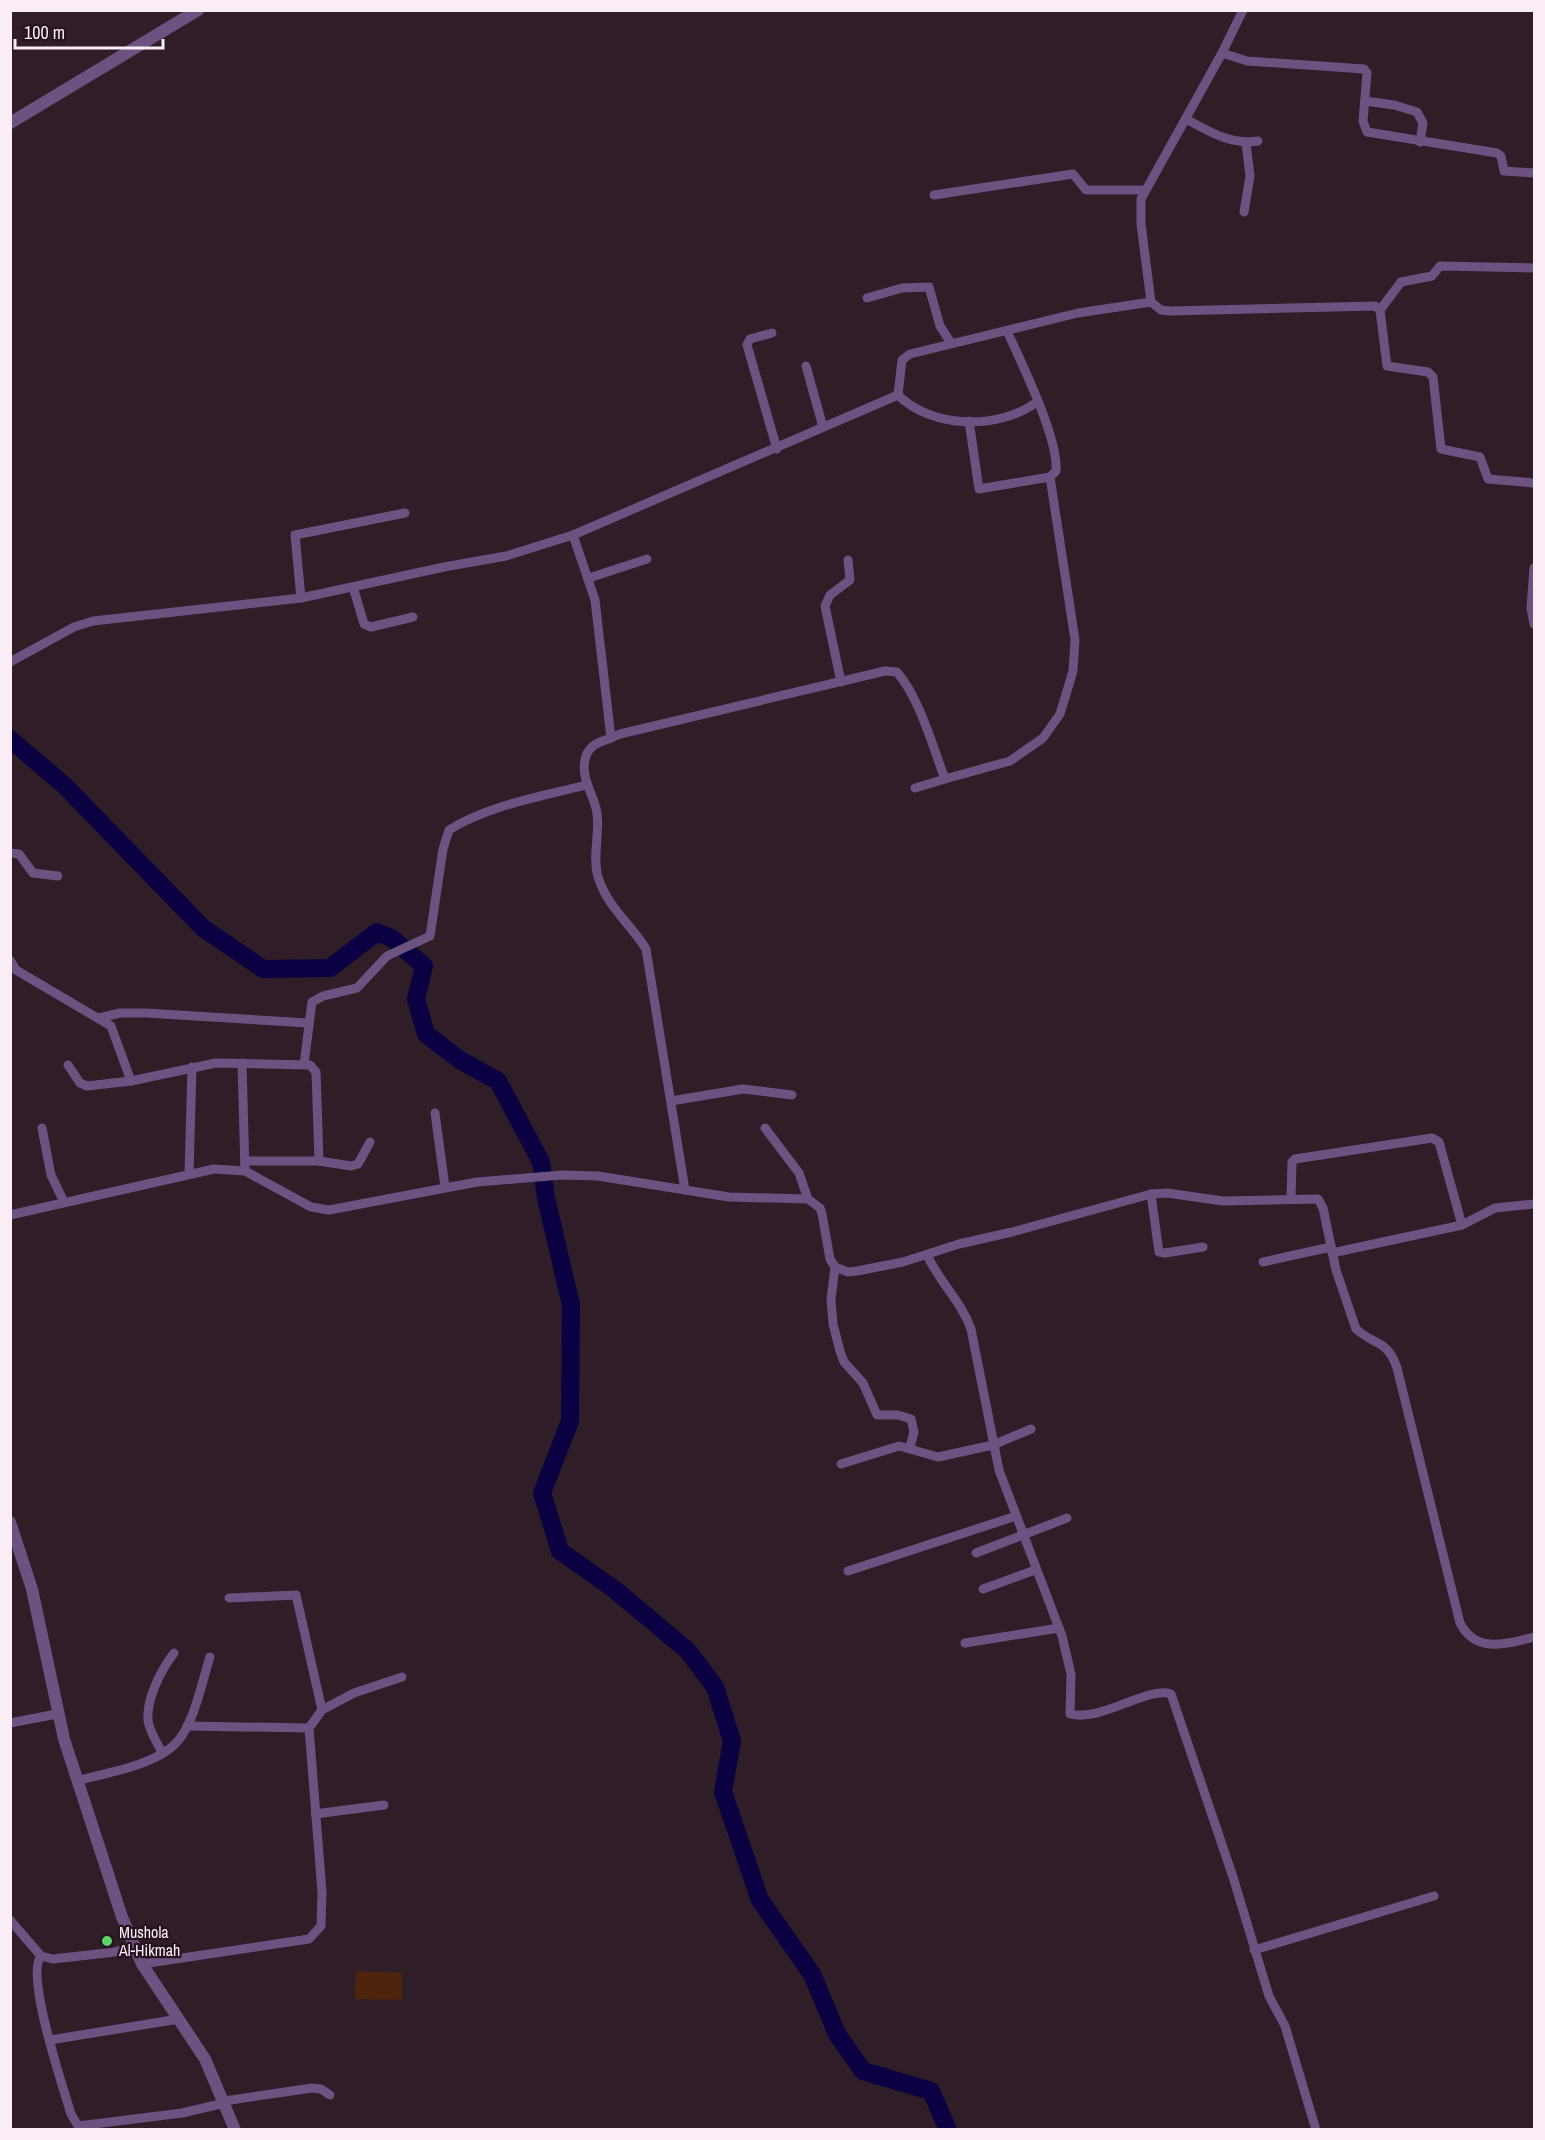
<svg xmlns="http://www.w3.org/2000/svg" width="1545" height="2140" viewBox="0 0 1545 2140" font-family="'Archivo Narrow',sans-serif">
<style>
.green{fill:#4e240c}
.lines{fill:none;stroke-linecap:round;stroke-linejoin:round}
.river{stroke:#0b0041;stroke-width:18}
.minor{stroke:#6c5281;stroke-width:9}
.tertiary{stroke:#6c5281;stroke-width:12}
.poi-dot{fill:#5dd56d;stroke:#25141f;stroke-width:2}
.labels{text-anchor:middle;stroke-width:4.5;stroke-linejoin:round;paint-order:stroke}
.poi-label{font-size:16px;fill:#faedf5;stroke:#25141f;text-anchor:start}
</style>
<rect width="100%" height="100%" fill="#2f1d28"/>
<path class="green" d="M356,1971L402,1973V2000L355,1999Z"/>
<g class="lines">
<path class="river" d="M10,739L64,785L203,928L263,969L330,968L377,932L393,939L424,966L416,999L426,1034L460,1060L498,1081L541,1162L546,1198L571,1305L570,1421L542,1493L560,1551L614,1589L688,1651L715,1687L732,1741L723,1792L760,1900L812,1974L837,2034L863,2071L931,2091L948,2130"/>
<g class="minor">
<path d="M1243,10L1222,53L1247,61L1364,69L1367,73L1363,121L1367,132L1497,153L1501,156L1504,171L1534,173"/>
<path d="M1365,101L1394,105L1417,112L1423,123L1420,142"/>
<path d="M1186,119C1210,132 1230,145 1258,141"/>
<path d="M934,195L1073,174L1086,190H1145"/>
<path d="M1244,212L1250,176L1246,143"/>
<path d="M867,298L902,288L929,287L940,326L951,343"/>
<path d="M1151,302L1141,224V199L1222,53"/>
<path d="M1380,310L1401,282L1432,276L1440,266L1534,268"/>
<path d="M772,333L750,339L747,345L777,449"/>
<path d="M806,366L823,427"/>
<path d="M898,395C932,429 999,430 1037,402"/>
<path d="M969,421L979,489L1050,477L1056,471C1059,439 1021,362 1007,331"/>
<path d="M573,535L595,600L611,738C601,742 590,744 586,756C579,777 594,794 597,813C600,834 592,857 598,877C608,908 630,923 646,949L685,1190"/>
<path d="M1534,568L1531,608L1534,624"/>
<path d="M589,578L647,559"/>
<path d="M353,587L364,624L371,627L413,617"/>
<path d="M301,598L295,535L405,513"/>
<path d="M10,662L74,627L93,621L301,598L444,567L506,556L573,535L898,395L902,360L910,354L1078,313L1151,302L1161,310L1170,311L1375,306L1380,310L1387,366L1428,372L1433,377L1441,449L1480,457L1488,479L1534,483"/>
<path d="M841,682L825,606L830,595L850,580L848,560"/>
<path d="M611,738L620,734L885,671L897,672C920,699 932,745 945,779L1010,761L1043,738L1060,714L1073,671L1075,640L1050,477"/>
<path d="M915,788L945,779"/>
<path d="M10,853L19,854L33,873L58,876"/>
<path d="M10,960L16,970L111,1026L131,1081L216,1063L310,1065L316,1072L319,1161L351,1166L358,1164L370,1142"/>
<path d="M99,1018L120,1013H146L308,1023"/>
<path d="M242,1063L245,1171"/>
<path d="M304,1064L312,1002L323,996L357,988L387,956L430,936L443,849L449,830C489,805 540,797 586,785"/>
<path d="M68,1065L80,1083L87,1086L131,1081"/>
<path d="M671,1101L743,1089L792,1095"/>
<path d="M435,1113L445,1187"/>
<path d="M42,1128L51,1175L64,1202"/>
<path d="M765,1128L799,1173L808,1199"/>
<path d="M245,1161H319"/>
<path d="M189,1174L192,1067"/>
<path d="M1151,1194L1159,1252L1165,1253L1203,1247"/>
<path d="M1291,1198L1292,1162L1295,1159L1432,1138L1439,1142L1462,1225"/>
<path d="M10,1215L214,1169L245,1171L311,1207L329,1210L477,1182L562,1175L598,1176L729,1197L808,1199L820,1208L822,1214L830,1259L835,1267L848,1272L857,1271L903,1262L959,1244L1012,1232L1151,1194L1167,1193L1223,1201L1318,1199L1323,1208L1336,1270L1356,1329C1375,1346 1387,1339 1397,1368L1460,1623C1476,1654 1506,1644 1534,1637"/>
<path d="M1332,1253L1462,1225L1495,1208L1534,1204"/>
<path d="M927,1255C940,1283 961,1301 971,1329L999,1470L1062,1636L1071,1674L1070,1714C1102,1722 1147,1686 1171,1694L1233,1877L1269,1996L1285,2026L1316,2130"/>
<path d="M1263,1262L1331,1247"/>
<path d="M835,1267L831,1299L833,1324L840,1351L844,1362L863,1383L877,1415H898L911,1419L914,1432L910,1447"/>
<path d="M841,1464L899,1446L938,1457L993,1445L1031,1429"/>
<path d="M976,1553L1067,1518"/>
<path d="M848,1571L1016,1516"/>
<path d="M983,1589L1035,1570"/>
<path d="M965,1643L1059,1628"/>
<path d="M322,1710L354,1693L402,1677"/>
<path d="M10,1723L57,1714"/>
<path d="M187,1726L309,1728"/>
<path d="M162,1752C157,1743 150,1732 148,1721C146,1699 161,1670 174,1653"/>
<path d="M77,1781C105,1773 156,1765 176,1743C194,1725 202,1681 210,1657"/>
<path d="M315,1814L384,1805"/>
<path d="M10,1920L41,1956L53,1959L115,1952L133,1946"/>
<path d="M1254,1950L1434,1896"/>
<path d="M41,1956C25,1975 63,2087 71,2114L78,2126L182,2113L225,2103"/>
<path d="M142,1964L309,1939L321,1926L322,1892L309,1728L322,1710L296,1595L229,1598"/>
<path d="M50,2040L179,2019"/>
<path d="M224,2101L312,2088L321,2089L330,2095"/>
</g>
<g class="tertiary">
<path d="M10,123L198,10"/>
<path d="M10,1522L32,1589L64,1739L122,1917L142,1964L205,2059L235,2130"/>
</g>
</g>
<circle class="poi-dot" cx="107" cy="1941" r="6"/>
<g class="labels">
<g class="poi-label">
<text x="119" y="1938">Mushola<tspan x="119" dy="18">Al-Hikmah</tspan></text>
</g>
</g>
<rect width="1545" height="2140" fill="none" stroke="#faedf5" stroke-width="24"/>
<path d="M15 39v9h148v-9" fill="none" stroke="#faedf5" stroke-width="3"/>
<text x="24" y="39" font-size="18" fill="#faedf5" stroke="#25141f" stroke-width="4.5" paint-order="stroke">100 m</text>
</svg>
